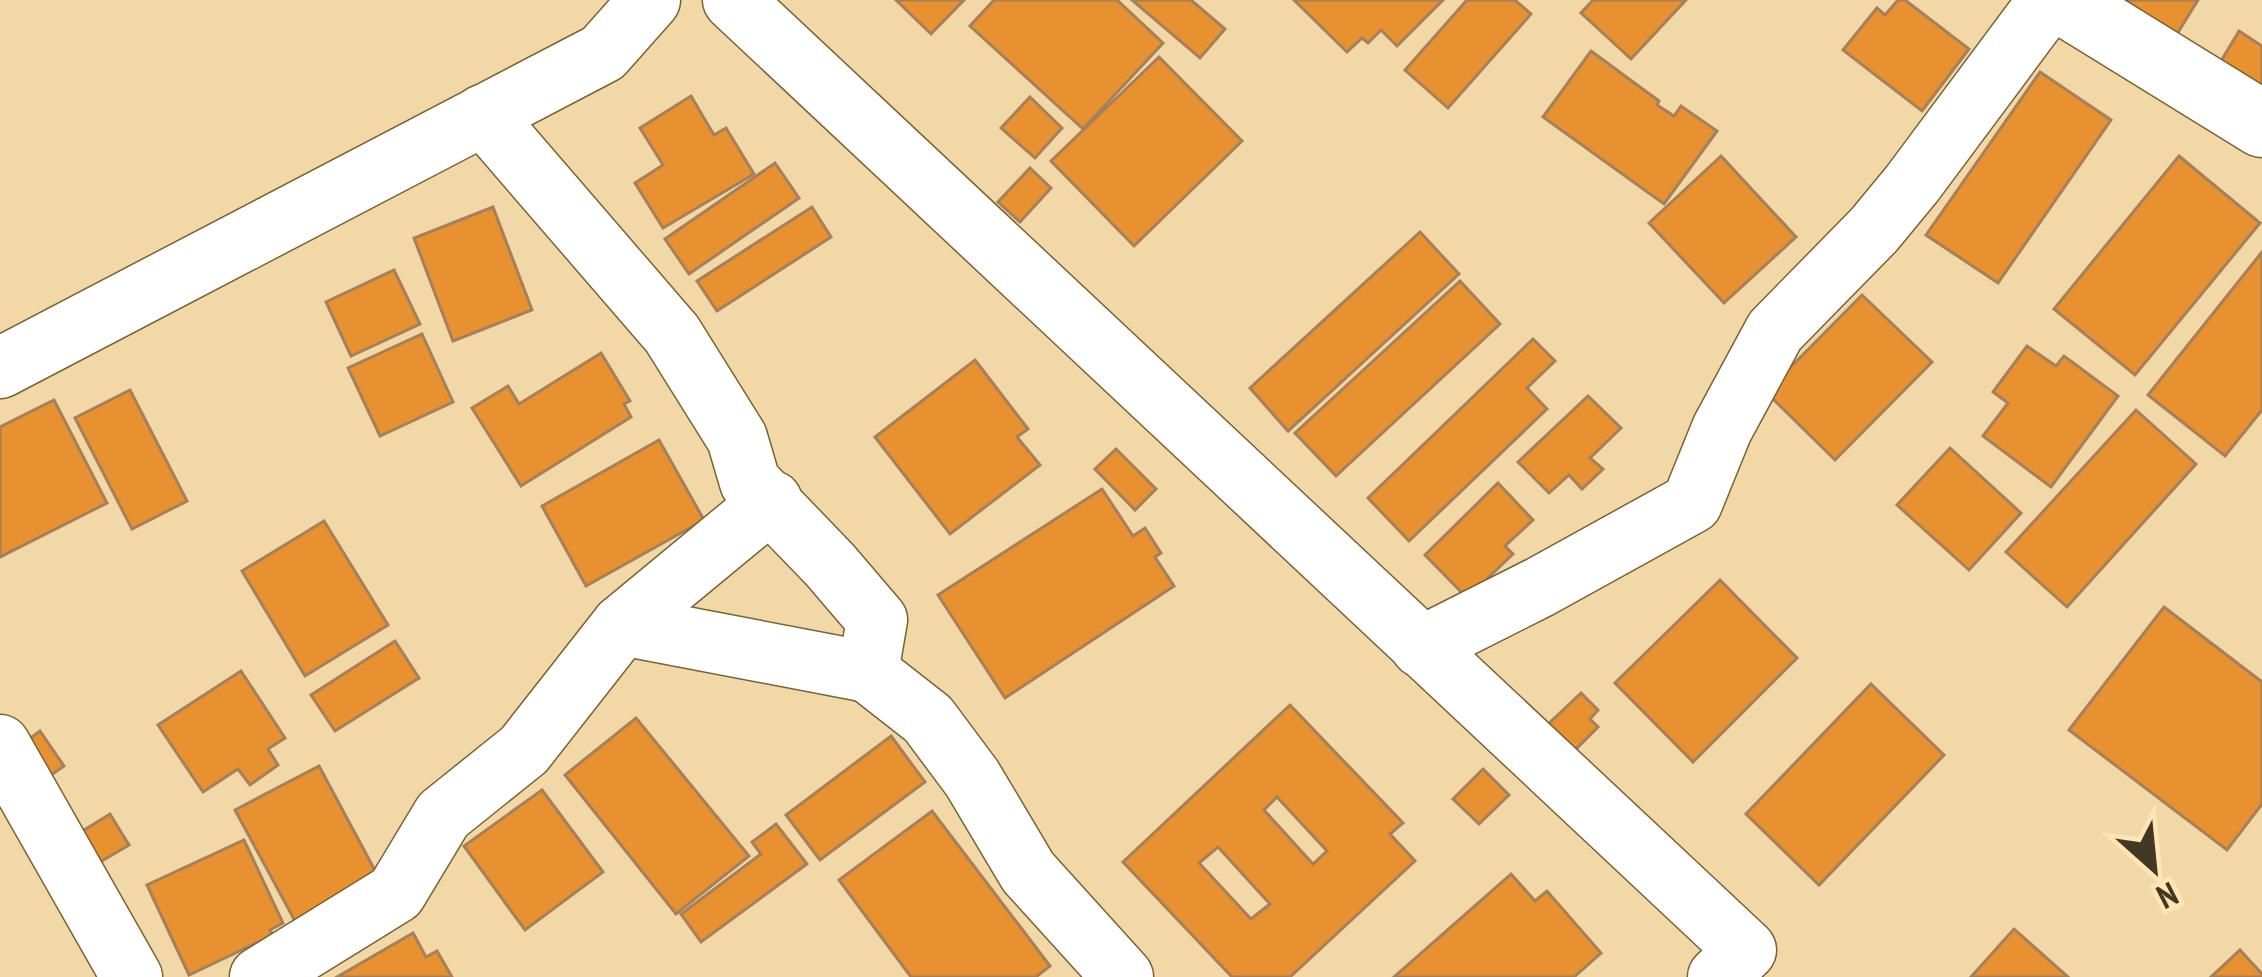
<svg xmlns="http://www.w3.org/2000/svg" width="2262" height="977" viewBox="0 0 2262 977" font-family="'PT Sans Narrow',sans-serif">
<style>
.building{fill:#e89130;stroke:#a67f5b;stroke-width:3;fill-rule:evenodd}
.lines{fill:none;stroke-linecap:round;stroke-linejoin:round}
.street-casing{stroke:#796234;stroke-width:63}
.secondary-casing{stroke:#796234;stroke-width:69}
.street{stroke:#fff;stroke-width:60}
.secondary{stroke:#fff;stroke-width:66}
</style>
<rect width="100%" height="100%" fill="#f1d8a6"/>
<g class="building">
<path d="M896,0H964L931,34Z"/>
<path d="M994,0H1117L1163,43L1083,129L970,26Z"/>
<path d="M1132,0H1191L1225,29L1200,58Z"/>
<path d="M1294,0H1443L1397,46L1381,30L1368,43L1362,38L1347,52Z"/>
<path d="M1467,0H1515L1531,14L1448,108L1405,70Z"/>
<path d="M1593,0H1686L1631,59L1581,13Z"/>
<path d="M1898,0H1905L1969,49L1922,111L1843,50L1877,8L1885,15Z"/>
<path d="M2115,0H2198L2174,39Z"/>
<path d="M2239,31L2262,46V87L2221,61Z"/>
<path d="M1591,51L1659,101L1657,105L1674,116L1681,106L1717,131L1664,204L1543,117Z"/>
<path d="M1159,57L1242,141L1134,246L1051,161Z"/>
<path d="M2040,72L2111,120L1998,283L1926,235Z"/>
<path d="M691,96L714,135L726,128L754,174L663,228L635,183L663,165L640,128Z"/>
<path d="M1030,97L1062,128L1035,158L1001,128Z"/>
<path d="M1721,156L1796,237L1724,303L1649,223Z"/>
<path d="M2179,156L2260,223L2135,375L2054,309Z"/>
<path d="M775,163L799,198L689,274L665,239Z"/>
<path d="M1030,168L1051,188L1020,222L998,202Z"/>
<path d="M493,207L532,310L453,341L414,238Z"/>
<path d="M812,207L831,237L717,311L697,281Z"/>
<path d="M1420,232L1459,274L1288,431L1250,388Z"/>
<path d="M2262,252V410L2225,456L2148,395Z"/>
<path d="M394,270L420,324L351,356L326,302Z"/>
<path d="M1460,281L1500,324L1336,476L1295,433Z"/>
<path d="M1862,295L1932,362L1835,460L1766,392Z"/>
<path d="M422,334L453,402L380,436L348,368Z"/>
<path d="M1533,339L1555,361L1527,388L1547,409L1409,541L1368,498Z"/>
<path d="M2027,346L2056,366L2064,356L2118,396L2051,487L1983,436L2008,403L1993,392Z"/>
<path d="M601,353L630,401L624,404L631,417L521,486L472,408L508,386L519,404Z"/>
<path d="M975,360L1028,429L1017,437L1040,465L950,534L875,437Z"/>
<path d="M130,390L187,501L132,529L75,418Z"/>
<path d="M1588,396L1621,428L1590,458L1603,469L1582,489L1569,475L1549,493L1518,462Z"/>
<path d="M54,400L107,503L0,557V427Z"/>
<path d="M2136,410L2196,464L2067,607L2006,552Z"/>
<path d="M659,440L704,520L586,586L542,506Z"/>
<path d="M1950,448L2021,513L1969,570L1897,505Z"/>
<path d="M1116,449L1156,489L1135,510L1095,469Z"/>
<path d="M1498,483L1533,520L1505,546L1513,554L1467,598L1425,555Z"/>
<path d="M1102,489L1133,536L1145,528L1161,553L1155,557L1174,586L1005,698L938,595Z"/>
<path d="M324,521L388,625L305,676L242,571Z"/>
<path d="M1720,580L1797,658L1693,762L1615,683Z"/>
<path d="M2164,607L2262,682V804L2227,850L2069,730Z"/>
<path d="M395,641L419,678L335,731L311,695Z"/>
<path d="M241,671L285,738L268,749L278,765L250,785L238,769L203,792L158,725Z"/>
<path d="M1871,684L1944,755L1819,885L1746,814Z"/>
<path d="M1581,693L1598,710L1590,719L1598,727L1570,755L1544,728Z"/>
<path d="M1290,705L1403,823L1390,834L1415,861L1290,977H1232L1123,862ZM1277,797L1327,851L1313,864L1264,810ZM1218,847L1270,904L1251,919L1199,863Z"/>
<path d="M636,718L749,856L676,914L565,775Z"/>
<path d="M40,731L64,766L36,786L11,752Z"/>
<path d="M891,736L925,782L820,860L786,815Z"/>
<path d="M319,766L379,878L296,923L235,810Z"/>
<path d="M1483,769L1509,795L1479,824L1453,799Z"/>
<path d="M542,790L603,872L525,930L464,846Z"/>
<path d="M932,811L1050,966L1036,977H911L839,880Z"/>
<path d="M110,814L129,845L100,862L81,832Z"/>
<path d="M776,824L807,864L701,942L681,914L761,854L752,842Z"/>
<path d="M244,840L283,923L270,930L273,935L189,975L147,885Z"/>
<path d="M1511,874L1535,901L1547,891L1601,953L1574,977H1394Z"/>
<path d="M2014,929L2068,977H1971Z"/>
<path d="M413,933L426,957L437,951L452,977H337Z"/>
<path d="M2240,950L2262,974V977H2211Z"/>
</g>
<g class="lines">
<defs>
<g id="street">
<path d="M733,0L1746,950L1718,977"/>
<path d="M483,115L672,334L737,438L750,482L830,565L877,620L868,672L928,719L972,778L1028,872L1123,977"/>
<path d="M0,368L603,53L650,0"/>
<path d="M622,625L868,672"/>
<path d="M1421,647L1540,587L1692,503L1722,429L1775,331L1874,230L1912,184L2049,0"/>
<path d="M0,745L132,977"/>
<path d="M260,977L396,893L443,815L524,750L622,625L772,501"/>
</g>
<path id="secondary" d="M2061,0L2262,124"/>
</defs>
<use href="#street" class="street-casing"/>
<use href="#secondary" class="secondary-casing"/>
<use href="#street" class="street"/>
<use href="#secondary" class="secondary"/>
</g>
<g transform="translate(2154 869) rotate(153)" stroke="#ffe5b3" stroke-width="9" paint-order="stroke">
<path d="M0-9L21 45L0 30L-21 45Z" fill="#423824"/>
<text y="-18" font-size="33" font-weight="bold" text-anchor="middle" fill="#423824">N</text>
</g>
</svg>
